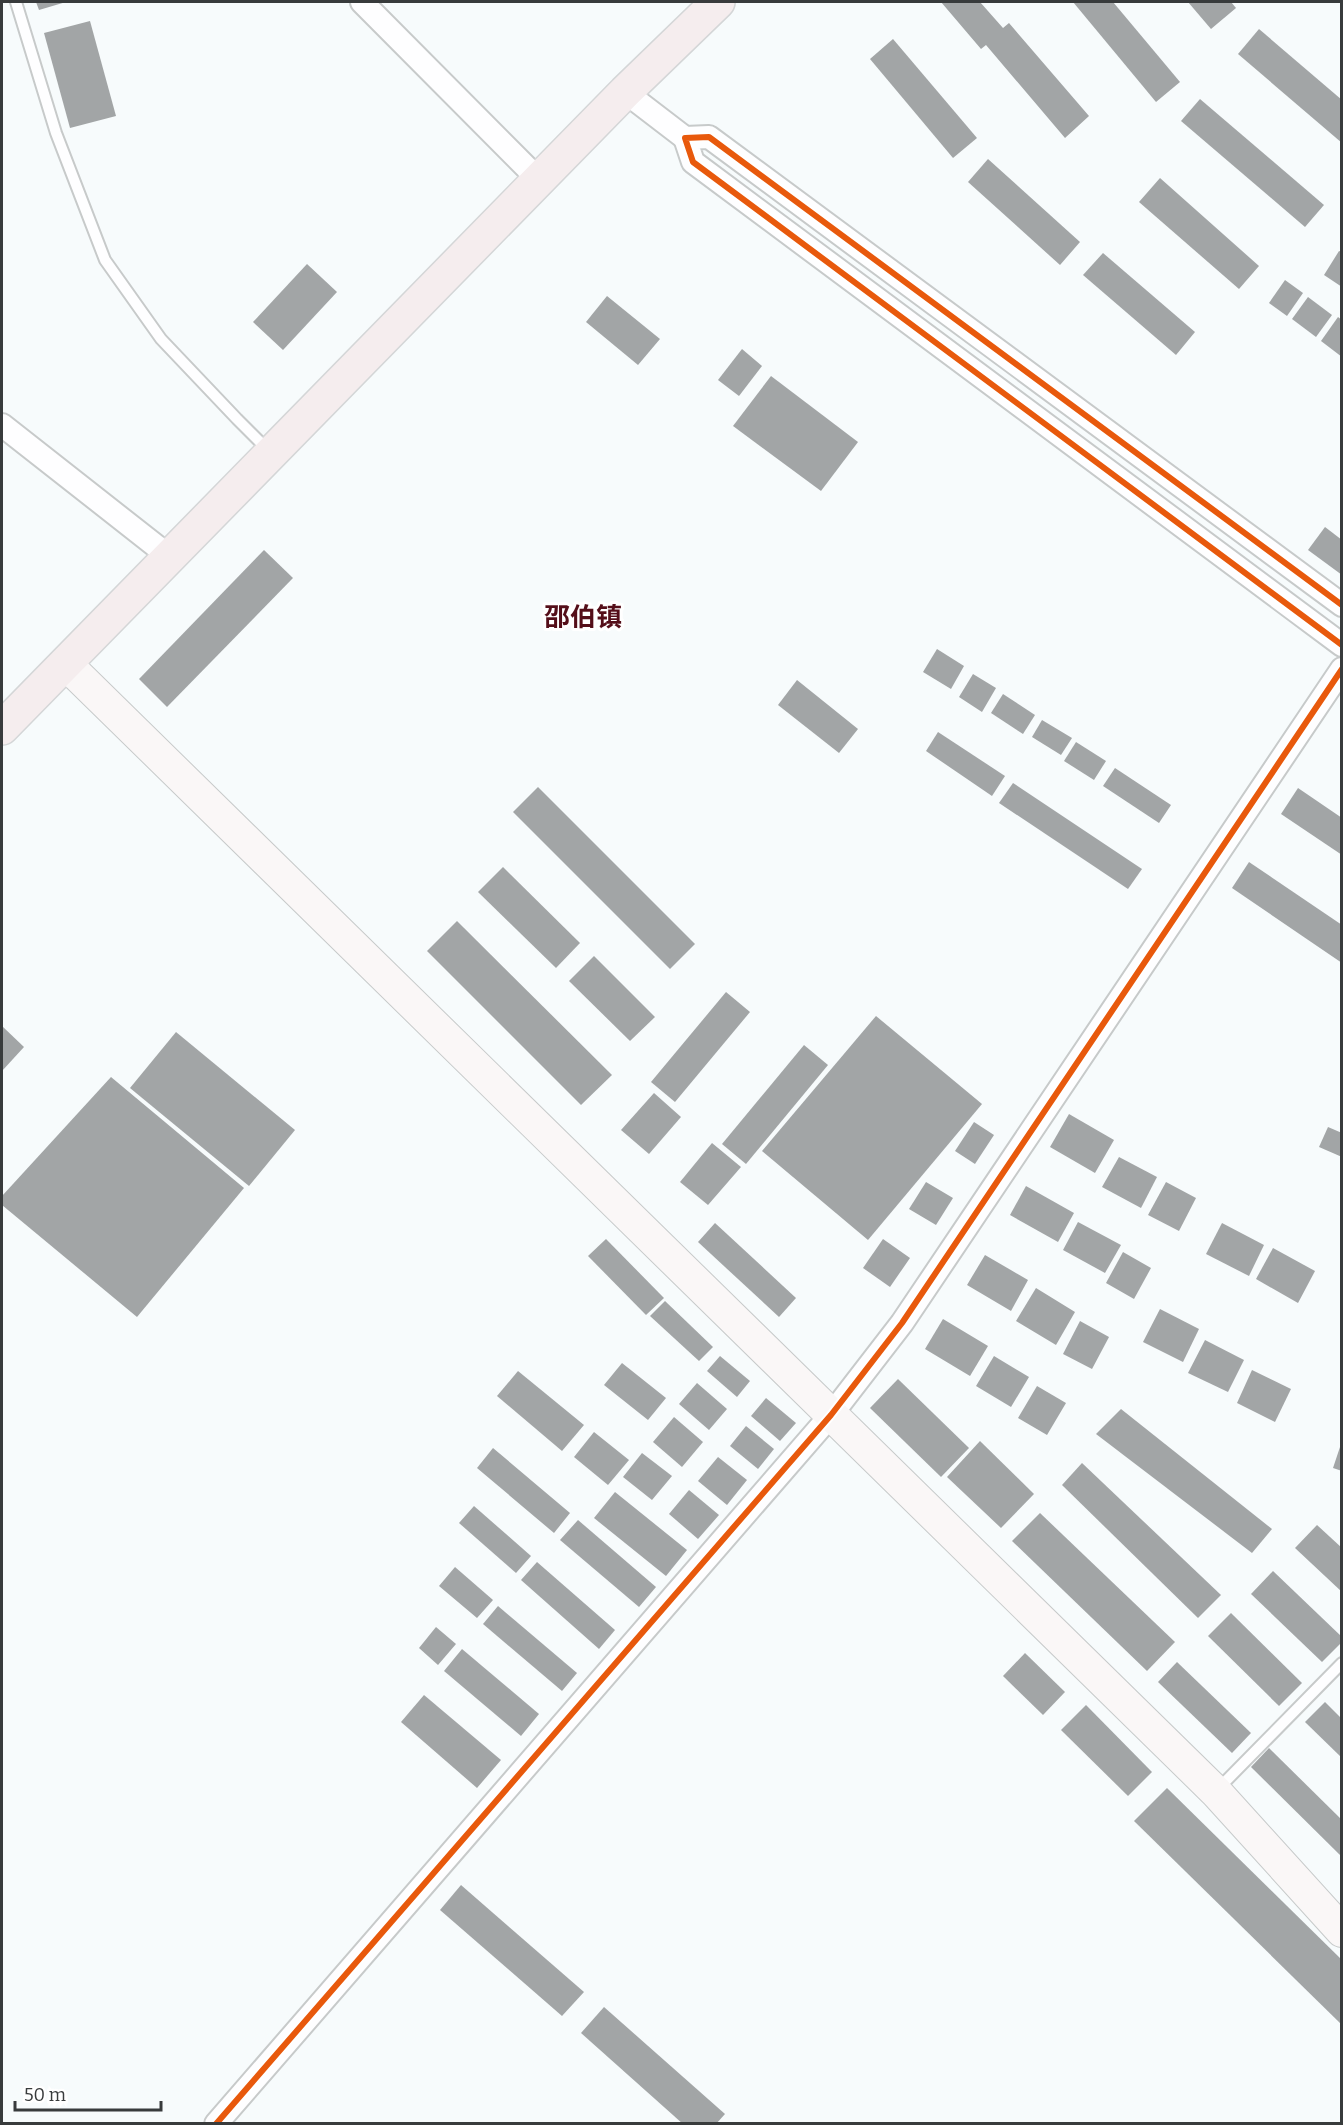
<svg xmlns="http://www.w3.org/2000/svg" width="1343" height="2125" viewBox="0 0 1343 2125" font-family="Bitter,'Noto Sans SC',serif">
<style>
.building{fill:#a2a5a6}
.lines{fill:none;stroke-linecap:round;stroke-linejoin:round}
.lane-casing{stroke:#c7caca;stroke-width:14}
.street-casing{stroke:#c7caca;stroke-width:26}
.secondary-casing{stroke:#c7caca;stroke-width:34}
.primary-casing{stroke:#d4d6d7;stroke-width:36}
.lane{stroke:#fefeff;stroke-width:10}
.street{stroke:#fefeff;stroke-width:22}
.secondary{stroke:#faf7f7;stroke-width:32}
.primary{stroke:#f5edee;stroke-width:33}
.cycleway-casing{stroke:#fff;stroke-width:10}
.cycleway{stroke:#e8590c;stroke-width:6}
.labels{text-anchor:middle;stroke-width:6;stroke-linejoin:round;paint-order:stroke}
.district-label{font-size:26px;font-weight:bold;fill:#540e19;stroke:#fff}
</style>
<rect width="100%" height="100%" fill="#f7fbfc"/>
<g class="building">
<path d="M36,2H66L39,10Z"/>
<path d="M941,2H980L1003,28L1009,23L1089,116L1065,138L986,45L981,49Z"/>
<path d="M1073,2H1113L1180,82L1156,102Z"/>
<path d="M1188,2H1231L1236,8L1211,29Z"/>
<path d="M90,21L116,116L70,128L44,33Z"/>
<path d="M1259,29L1342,100V143L1238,54Z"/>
<path d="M893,39L977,138L953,158L870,59Z"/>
<path d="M1200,99L1324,205L1305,227L1181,121Z"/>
<path d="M988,159L1080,242L1060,265L968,182Z"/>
<path d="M1160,178L1259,266L1239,289L1139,202Z"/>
<path d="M1339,251L1342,252V287L1324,275Z"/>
<path d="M1103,253L1195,332L1176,355L1083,275Z"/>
<path d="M307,264L337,292L283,350L253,322Z"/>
<path d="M1285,280L1303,293L1287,316L1269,303Z"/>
<path d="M607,296L660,339L638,365L586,322Z"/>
<path d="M1308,297L1332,315L1316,337L1292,319Z"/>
<path d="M1338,317L1342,320V357L1321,341Z"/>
<path d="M742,349L762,366L739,396L718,380Z"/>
<path d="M771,376L858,442L821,491L733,426Z"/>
<path d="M1325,527L1342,540V575L1308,550Z"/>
<path d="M264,550L293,578L167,707L139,679Z"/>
<path d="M937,649L964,666L951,689L923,672Z"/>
<path d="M973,674L996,688L982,712L959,697Z"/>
<path d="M797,680L858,729L839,753L778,705Z"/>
<path d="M1003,694L1035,715L1023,734L991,713Z"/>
<path d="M1042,720L1072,738L1061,755L1032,737Z"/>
<path d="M938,732L1005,776L992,796L926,751Z"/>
<path d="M1076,742L1106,761L1094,780L1064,761Z"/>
<path d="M1115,768L1171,805L1159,823L1103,786Z"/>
<path d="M1013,783L1142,869L1128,889L999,803Z"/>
<path d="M538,787L695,944L670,969L513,812Z"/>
<path d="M1298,788L1342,818V855L1281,814Z"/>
<path d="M1249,862L1342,925V963L1232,888Z"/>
<path d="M503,867L580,943L556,968L478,892Z"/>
<path d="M457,921L612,1075L581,1105L427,951Z"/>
<path d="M594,956L655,1017L630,1041L569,981Z"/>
<path d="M726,992L750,1012L675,1102L651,1082Z"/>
<path d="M876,1016L982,1104L868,1240L762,1151Z"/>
<path d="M2,1026L24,1047L2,1071Z"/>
<path d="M176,1032L295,1130L249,1186L130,1088Z"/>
<path d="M804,1045L828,1065L746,1164L722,1144Z"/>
<path d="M111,1077L244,1188L137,1317L2,1205V1196Z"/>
<path d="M654,1093L681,1117L649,1154L621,1130Z"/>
<path d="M1069,1114L1114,1140L1095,1173L1050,1147Z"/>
<path d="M974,1122L994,1135L975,1164L955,1151Z"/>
<path d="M1328,1127L1342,1133V1157L1319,1147Z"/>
<path d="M712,1143L741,1167L708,1205L680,1182Z"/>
<path d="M1119,1157L1157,1177L1141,1208L1102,1187Z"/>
<path d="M926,1182L953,1198L936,1225L909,1209Z"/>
<path d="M1166,1182L1196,1198L1179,1231L1148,1215Z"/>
<path d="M1026,1186L1074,1213L1058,1242L1010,1215Z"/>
<path d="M1078,1222L1121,1245L1105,1273L1063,1250Z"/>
<path d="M715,1223L796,1298L779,1317L698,1242Z"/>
<path d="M1222,1223L1264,1245L1249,1276L1206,1254Z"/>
<path d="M606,1239L664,1298L646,1315L588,1256Z"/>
<path d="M883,1239L910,1258L890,1287L863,1268Z"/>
<path d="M1273,1248L1315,1271L1298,1303L1256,1279Z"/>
<path d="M1123,1252L1151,1268L1134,1299L1106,1283Z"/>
<path d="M985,1255L1028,1280L1011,1311L967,1285Z"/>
<path d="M1036,1288L1075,1312L1056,1345L1016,1321Z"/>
<path d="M665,1301L713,1347L699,1361L650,1316Z"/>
<path d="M1160,1309L1199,1329L1183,1362L1143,1342Z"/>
<path d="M943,1319L988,1346L970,1376L925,1349Z"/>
<path d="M1080,1321L1109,1337L1092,1369L1063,1354Z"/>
<path d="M1205,1340L1244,1360L1228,1392L1188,1373Z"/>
<path d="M720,1356L750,1381L737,1397L707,1371Z"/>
<path d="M994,1356L1029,1377L1011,1407L976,1386Z"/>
<path d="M622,1363L666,1398L648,1420L604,1385Z"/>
<path d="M1252,1370L1291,1389L1275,1422L1237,1403Z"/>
<path d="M518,1371L584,1425L562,1451L497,1396Z"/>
<path d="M898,1379L969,1448L941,1477L870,1408Z"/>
<path d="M697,1383L727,1409L709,1430L679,1404Z"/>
<path d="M1037,1386L1066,1403L1047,1435L1018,1418Z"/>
<path d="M766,1398L796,1423L780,1441L751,1416Z"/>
<path d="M1121,1409L1272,1529L1252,1553L1096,1434Z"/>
<path d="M674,1417L703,1442L682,1467L653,1442Z"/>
<path d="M746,1426L774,1449L758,1469L730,1446Z"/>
<path d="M594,1432L629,1460L608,1485L574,1457Z"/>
<path d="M980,1441L1034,1494L1001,1528L947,1477Z"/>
<path d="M1342,1441V1471L1333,1468Z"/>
<path d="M493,1448L570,1513L554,1533L477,1468Z"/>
<path d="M642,1453L672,1476L652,1500L623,1477Z"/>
<path d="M718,1457L747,1480L727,1505L698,1481Z"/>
<path d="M1082,1463L1221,1595L1198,1618L1062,1485Z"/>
<path d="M689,1490L719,1515L698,1539L669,1514Z"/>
<path d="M615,1492L687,1550L666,1576L594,1518Z"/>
<path d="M474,1506L531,1556L516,1573L459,1523Z"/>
<path d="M1040,1513L1175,1642L1147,1671L1012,1541Z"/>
<path d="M578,1520L656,1587L639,1607L560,1540Z"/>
<path d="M1317,1525L1342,1548V1592L1295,1548Z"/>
<path d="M537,1562L615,1630L599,1649L521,1580Z"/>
<path d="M455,1567L493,1600L477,1618L439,1586Z"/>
<path d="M1273,1571L1342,1637V1642L1322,1662L1251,1594Z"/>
<path d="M498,1606L577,1673L562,1691L483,1624Z"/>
<path d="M1231,1613L1302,1683L1279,1706L1208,1636Z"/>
<path d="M436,1627L456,1644L438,1665L419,1648Z"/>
<path d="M462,1649L539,1714L521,1736L444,1671Z"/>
<path d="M1025,1653L1065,1692L1043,1715L1003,1676Z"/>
<path d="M1177,1662L1251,1733L1232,1753L1158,1682Z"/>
<path d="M424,1695L501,1760L477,1788L401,1722Z"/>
<path d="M1325,1702L1342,1719V1758L1305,1722Z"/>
<path d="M1086,1705L1152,1772L1128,1796L1061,1730Z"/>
<path d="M1269,1748L1342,1820V1857L1251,1767Z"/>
<path d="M1167,1788L1342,1960V2025L1134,1821Z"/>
<path d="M461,1885L584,1992L562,2016L440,1910Z"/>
<path d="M604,2007L725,2114L716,2124H683L581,2033Z"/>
</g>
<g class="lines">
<defs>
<g id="lane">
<path d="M16,2L56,133L105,260L161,339L237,419L268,450"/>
<path d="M1218,1789L1342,1663"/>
</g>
<g id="street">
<path d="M362,2L539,180"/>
<path d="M625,92L685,138"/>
<path d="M2,425L170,557"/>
<path d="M1342,605L709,137L685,138L693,162L1342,645"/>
<path d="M216,2124L831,1415L902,1323L1342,669"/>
</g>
<path id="secondary" d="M66,664L1216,1792L1342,1931"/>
<path id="primary" d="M2,728L625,92L718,2"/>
</defs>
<use href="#lane" class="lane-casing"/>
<use href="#street" class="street-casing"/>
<use href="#secondary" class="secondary-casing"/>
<use href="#primary" class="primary-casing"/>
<use href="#lane" class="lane"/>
<use href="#street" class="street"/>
<use href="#secondary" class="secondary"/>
<use href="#primary" class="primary"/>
<defs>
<g id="cycleway">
<path d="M1342,605L709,137L685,138L693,162L1342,645"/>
<path d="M216,2124L831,1415L902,1323L1342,669"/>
</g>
</defs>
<use href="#cycleway" class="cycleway-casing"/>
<use href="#cycleway" class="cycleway"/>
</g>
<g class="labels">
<g class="district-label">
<text x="583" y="626">邵伯镇</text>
</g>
</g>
<rect width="1343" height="2125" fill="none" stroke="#383b3c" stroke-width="6"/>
<path d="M15 2101v9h146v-9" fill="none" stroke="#383b3c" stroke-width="3"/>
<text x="24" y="2101" font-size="18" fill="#383b3c" stroke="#ffffff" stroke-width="4.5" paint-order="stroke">50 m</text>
</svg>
